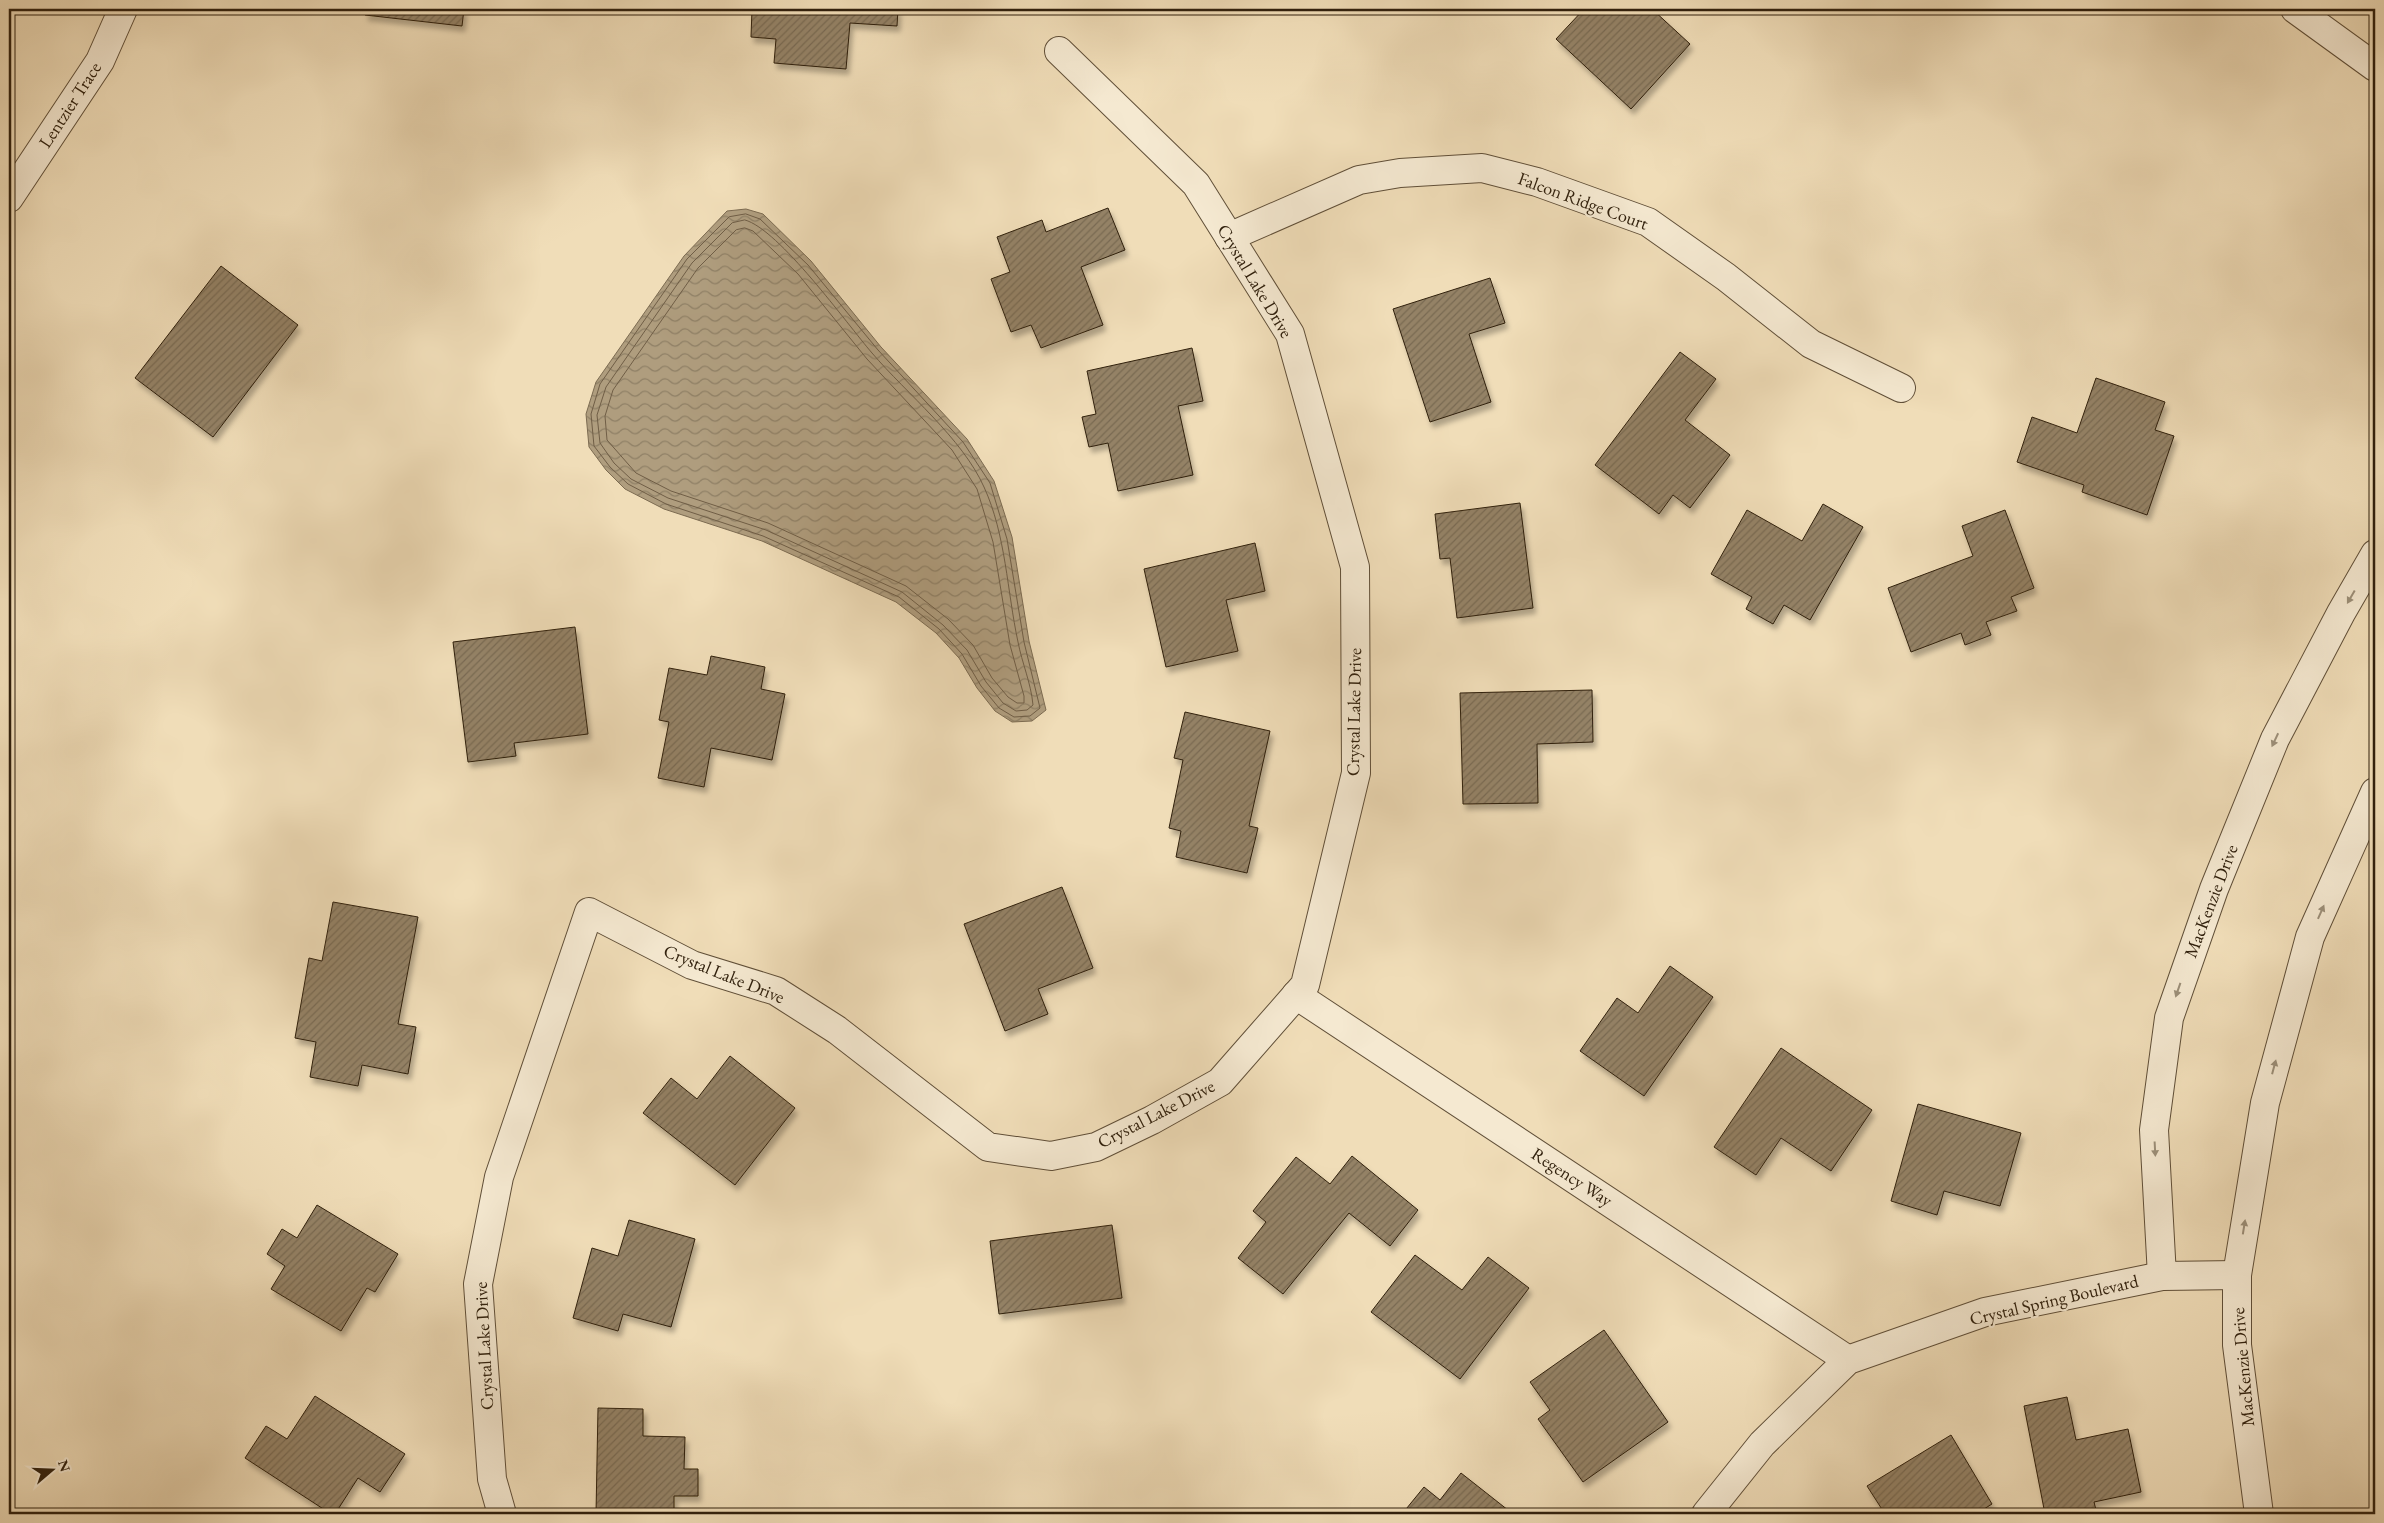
<svg xmlns="http://www.w3.org/2000/svg" width="2384" height="1523" viewBox="0 0 2384 1523" font-family="'EB Garamond',serif">
<style>
.water{fill:url(#water-waves);stroke:#7c6b51}
.lines{fill:none;stroke-linecap:round;stroke-linejoin:round}
.shore{stroke:#705e46;stroke-width:1}
.building{fill:url(#building-hatch);stroke:#30200d;filter:url(#shadow)}
.minor-casing{stroke:#604f38;stroke-width:30}
.minor{stroke:#f5e9d1;stroke-width:28}
.oneway{fill:#9c8f79}
.labels{text-anchor:middle;stroke-width:4.5;stroke-linejoin:round;paint-order:stroke}
.street-label{font-size:18px;fill:#30200d;stroke:#f5e9d1}
</style>
<defs>
<pattern id="water-waves" width="16" height="10" patternUnits="userSpaceOnUse" patternTransform="scale(1.25)"><rect width="16" height="10" fill="#af9d7e"/><path d="M0 5q4-4 8 0t8 0" fill="none" stroke="#8f8066"/></pattern>
<pattern id="building-hatch" width="6" height="6" patternUnits="userSpaceOnUse" patternTransform="scale(1.25)"><rect width="6" height="6" fill="#948266"/><path d="M-1 1l2-2M0 6l6-6M5 7l2-2" fill="none" stroke="#796a52"/></pattern>
<filter id="shadow"><feDropShadow dx="3" dy="5.5" stdDeviation="2.5" flood-color="#0004"/></filter>
</defs>
<rect width="100%" height="100%" fill="#f0ddb8"/>
<filter id="stains"><feTurbulence type="fractalNoise" baseFrequency=".004" numOctaves="4"/><feColorMatrix values="0 0 0 0 .2 0 0 0 0 .09 0 0 0 0 .02 0 0 0 .5 -.17"/></filter>
<radialGradient id="worn" r=".72"><stop offset=".6" stop-color="#630" stop-opacity="0"/><stop offset="1" stop-color="#630" stop-opacity=".3"/></radialGradient>
<path class="water" d="M746,209L763,214L811,261L881,347L967,439L994,481L1012,537L1029,641L1046,710L1032,721L1012,722L995,711L977,688L959,658L936,633L896,602L762,541L664,509L625,489L606,470L589,447L586,414L596,382L684,256L727,211Z"/>
<g class="lines">
<g class="shore">
<path d="M746,214L760,219L808,265L878,350L963,442L990,483L1007,539L1024,642L1040,708L1030,716L1014,717L999,708L981,686L962,654L939,629L899,597L763,536L666,504L628,484L610,467L594,446L591,414L600,384L687,259L729,217Z"/>
<path d="M745,220C779,229 847,324 872,353C907,394 962,438 984,487C1006,535 1007,591 1018,642C1022,663 1031,683 1033,705L1027,710L1016,711L1003,703L986,682L967,650L943,625L902,592L766,530L668,498L631,479L614,463L600,443L597,415L606,387L692,263L732,223Z"/>
<path d="M745,228L753,231L798,274L867,359L952,450L977,489L993,542L1010,645L1024,696V703H1017L1008,697L992,678L973,645L948,619L906,586L768,523L671,491L636,473L607,440L605,416L613,390L698,268L736,230Z"/>
</g>
</g>
<g class="building">
<path d="M366,9H464L462,26L365,15Z"/>
<path d="M752,9H898L897,26L850,23L846,69L774,63L776,39L751,37Z"/>
<path d="M1584,9H1652L1690,44L1631,109L1556,39Z"/>
<path d="M1108,208L1125,250L1081,267L1103,325L1041,348L1031,325L1011,332L991,279L1010,272L997,237L1042,220L1046,232Z"/>
<path d="M221,266L298,325L213,437L135,378Z"/>
<path d="M1490,278L1505,323L1469,334L1491,402L1430,422L1393,309Z"/>
<path d="M1192,348L1203,401L1178,406L1193,475L1118,491L1108,443L1089,447L1082,417L1096,414L1087,371Z"/>
<path d="M1680,352L1716,379L1685,420L1730,455L1690,508L1673,495L1659,514L1595,465Z"/>
<path d="M2096,378L2165,402L2155,430L2174,436L2147,515L2082,492L2084,485L2017,462L2032,417L2077,433Z"/>
<path d="M1520,503L1533,608L1457,618L1450,558L1440,559L1435,514Z"/>
<path d="M1823,504L1863,527L1810,620L1784,605L1773,624L1746,609L1752,597L1711,574L1747,510L1802,541Z"/>
<path d="M2005,510L2034,588L2011,597L2017,611L1986,622L1991,635L1965,645L1961,633L1911,652L1888,588L1973,556L1962,526Z"/>
<path d="M1255,543L1265,591L1226,600L1238,651L1166,667L1144,569Z"/>
<path d="M575,627L588,734L514,743L516,756L468,762L453,642Z"/>
<path d="M711,656L765,667L761,689L785,694L772,760L711,748L704,787L658,778L669,722L659,720L669,668L707,675Z"/>
<path d="M1592,690L1593,742L1537,744L1538,803L1463,804L1460,693Z"/>
<path d="M1185,712L1270,731L1249,826L1258,828L1247,873L1176,857L1181,831L1169,828L1183,760L1174,758Z"/>
<path d="M1062,887L1093,968L1038,989L1048,1014L1005,1031L964,924Z"/>
<path d="M333,902L418,917L398,1024L416,1027L408,1074L362,1065L358,1086L310,1077L316,1042L295,1038L309,958L322,961Z"/>
<path d="M1670,966L1713,997L1644,1096L1580,1051L1617,998L1638,1013Z"/>
<path d="M1781,1048L1872,1110L1831,1171L1781,1138L1756,1175L1714,1147Z"/>
<path d="M730,1056L795,1108L735,1185L643,1113L671,1078L697,1099Z"/>
<path d="M1918,1104L2021,1133L2000,1206L1944,1191L1937,1215L1891,1201Z"/>
<path d="M1352,1156L1418,1210L1390,1246L1349,1213L1283,1294L1238,1258L1266,1222L1253,1211L1296,1157L1330,1184Z"/>
<path d="M317,1205L398,1254L375,1292L367,1288L341,1331L271,1289L285,1266L267,1254L282,1229L297,1238Z"/>
<path d="M629,1220L695,1239L671,1327L623,1314L618,1331L573,1318L592,1248L618,1256Z"/>
<path d="M1112,1225L1122,1298L999,1314L990,1241Z"/>
<path d="M1415,1255L1462,1290L1488,1257L1529,1288L1460,1379L1371,1312Z"/>
<path d="M1604,1330L1668,1422L1583,1482L1538,1419L1550,1410L1530,1382Z"/>
<path d="M315,1396L405,1454L380,1492L358,1478L335,1514H331L245,1458L266,1426L287,1439Z"/>
<path d="M2067,1397L2076,1440L2128,1429L2141,1492L2094,1502L2097,1514H2045L2024,1406Z"/>
<path d="M598,1408L643,1409V1436L685,1437L684,1469H698V1496H674V1514H596Z"/>
<path d="M1951,1435L1992,1504L1976,1514H1885L1867,1486Z"/>
<path d="M1461,1473L1513,1514H1402L1424,1487L1440,1500Z"/>
</g>
<g class="lines">
<defs>
<g id="minor">
<path d="M2295,9L2375,67"/>
<path d="M9,198L100,61L123,9"/>
<path d="M1229,237L1359,180L1400,173L1482,168L1537,182L1648,222L1726,277L1811,344L1901,388"/>
<path d="M1296,995L1848,1360"/>
<path d="M2162,1276L2154,1130L2169,1018L2214,889L2275,739L2341,613L2375,554"/>
<path d="M502,1514L492,1479L478,1284L499,1177L589,912L692,965L776,991L837,1030L988,1147L1051,1156L1096,1147L1152,1120L1220,1082L1305,985L1356,773L1355,567L1290,334L1196,184L1059,51"/>
<path d="M1706,1514L1762,1444L1848,1360L1985,1312L2162,1276L2237,1275"/>
<path d="M2259,1514L2237,1345V1275L2265,1103L2310,937L2375,792"/>
</g>
</defs>
<use href="#minor" class="minor-casing"/>
<use href="#minor" class="minor"/>
</g>
<defs><path id="oneway-solid" d="M-6-.8H1V-3.2L6.5 0L1 3.2V.8H-6Z" transform="scale(1.25)"/></defs>
<g class="oneway">
<use href="#oneway-solid" transform="translate(2351 597) rotate(120)"/>
<use href="#oneway-solid" transform="translate(2275 740) rotate(115)"/>
<use href="#oneway-solid" transform="translate(2321 912) rotate(-66)"/>
<use href="#oneway-solid" transform="translate(2178 990) rotate(109)"/>
<use href="#oneway-solid" transform="translate(2274 1067) rotate(-75)"/>
<use href="#oneway-solid" transform="translate(2155 1149) rotate(87)"/>
<use href="#oneway-solid" transform="translate(2244 1227) rotate(-81)"/>
</g>
<g class="labels">
<g class="street-label">
<text transform="translate(70 105) rotate(-57)" y="6">Lentzier Trace</text>
<text transform="translate(1583 201) rotate(20)" y="6">Falcon Ridge Court</text>
<text transform="translate(1255 281) rotate(59)" y="6">Crystal Lake Drive</text>
<text transform="translate(1354 712) rotate(-89)" y="6">Crystal Lake Drive</text>
<text transform="translate(2211 901) rotate(-69)" y="6">MacKenzie Drive</text>
<text transform="translate(724 974) rotate(22)" y="6">Crystal Lake Drive</text>
<text transform="translate(1156 1114) rotate(-27)" y="6">Crystal Lake Drive</text>
<text transform="translate(1572 1177) rotate(33)" y="6">Regency Way</text>
<text transform="translate(2054 1300) rotate(-13)" y="6">Crystal Spring Boulevard</text>
<text transform="translate(484 1346) rotate(-93)" y="6">Crystal Lake Drive</text>
<text transform="translate(2243 1367) rotate(-95)" y="6">MacKenzie Drive</text>
</g>
</g>
<rect width="2384" height="1523" fill="none" stroke="#f0ddb8" stroke-width="30"/>
<rect x="10" y="10" width="2364" height="1503" fill="none" stroke="#30200d" stroke-width="2.5"/>
<rect x="15" y="15" width="2354" height="1493" fill="none" stroke="#30200d"/>
<g transform="translate(52 1470) rotate(71)" stroke="#f5e9d1" stroke-width="4" paint-order="stroke">
<path d="M0-4L9 19L0 12L-9 19Z" fill="#30200d"/>
<text y="-8" font-size="14" font-weight="bold" text-anchor="middle" fill="#30200d">N</text>
</g>
<rect width="100%" height="100%" filter="url(#stains)"/>
<rect width="100%" height="100%" fill="url(#worn)"/>
</svg>
